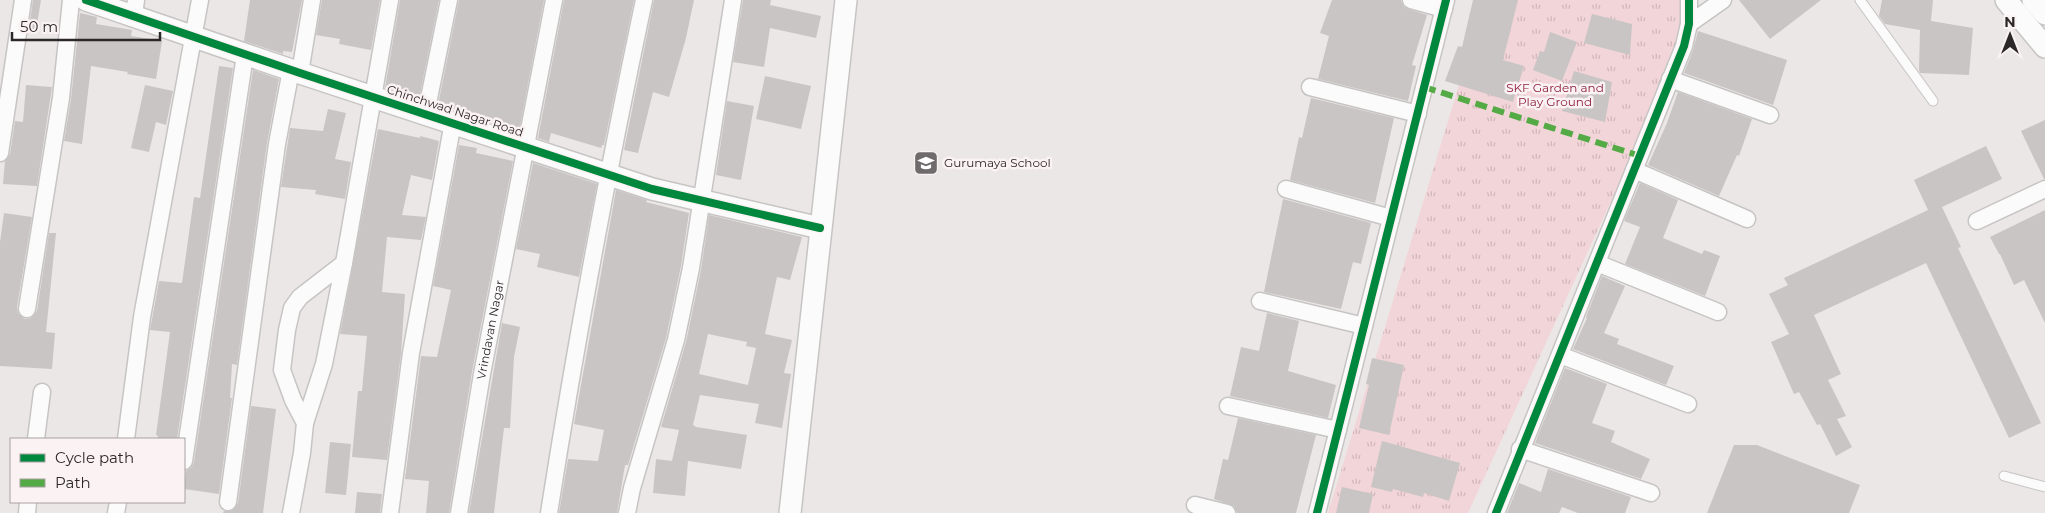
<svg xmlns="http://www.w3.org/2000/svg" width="2045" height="513" viewBox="0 0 2045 513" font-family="Montserrat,sans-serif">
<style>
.grass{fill:url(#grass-tufts)}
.building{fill:#c9c5c5;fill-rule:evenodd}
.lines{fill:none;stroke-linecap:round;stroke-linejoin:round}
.service-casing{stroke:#c7c4c4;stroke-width:11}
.minor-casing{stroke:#c7c4c4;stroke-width:19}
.tertiary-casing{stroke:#c7c4c4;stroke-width:24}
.service{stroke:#fcfbfb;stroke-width:9}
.minor{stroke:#fcfbfb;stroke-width:16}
.tertiary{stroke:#fcfbfb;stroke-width:21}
.quiet{stroke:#54aa44;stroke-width:6;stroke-dasharray:12 6;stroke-linecap:butt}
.cycleway-casing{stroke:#fbf2f3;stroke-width:11}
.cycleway{stroke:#00873e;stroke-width:8}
.labels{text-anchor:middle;stroke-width:5;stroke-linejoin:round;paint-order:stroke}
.park-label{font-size:12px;fill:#8e213d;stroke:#fbf2f3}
.street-label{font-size:12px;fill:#2c2829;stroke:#fbf2f3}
.poi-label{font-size:12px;fill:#2c2829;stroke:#fbf2f3;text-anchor:start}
</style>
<defs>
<pattern id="grass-tufts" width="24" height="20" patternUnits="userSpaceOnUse" patternTransform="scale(1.25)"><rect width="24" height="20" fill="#f2d5d8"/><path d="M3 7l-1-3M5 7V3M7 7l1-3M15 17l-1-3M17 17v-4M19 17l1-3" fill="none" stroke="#d0b7b9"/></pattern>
</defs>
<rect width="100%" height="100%" fill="#ece7e7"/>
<path class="grass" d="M1485,0H1694L1700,7L1468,513H1328Z"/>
<g class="building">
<path d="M33,0H41L36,30L29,29Z"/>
<path d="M250,0H302L292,52L283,51V54L244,41Z"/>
<path d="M322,0H380L371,50L339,44L340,39L316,35Z"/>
<path d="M400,0H439L419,99L385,88Z"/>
<path d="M459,0H544L519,131L478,118V116L438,105Z"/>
<path d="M564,0H634L604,145H602L601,148L551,133L549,142L538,138Z"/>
<path d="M654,0H694L686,38L669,97L653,92L638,153L624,150Z"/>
<path d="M743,0H771L770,5L821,16L816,38L770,28L764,67L733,62Z"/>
<path d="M1332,0H1401L1404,7L1408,9L1427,15L1412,65L1416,66L1408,101L1318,79L1329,36L1320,33Z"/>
<path d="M1473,0H1518L1503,60L1524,66L1513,102L1445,81L1458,46L1462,47Z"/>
<path d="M1739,0H1821L1770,39Z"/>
<path d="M1882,0H1933L1931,21L1973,28L1969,75L1920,73L1919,70L1920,30L1885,24L1879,16Z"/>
<path d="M80,13L97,17L96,24L132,30L131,36L162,41L156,79L127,74L128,72L91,66L82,144L64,141L71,99Z"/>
<path d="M1592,14L1632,24L1630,55L1584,43Z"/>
<path d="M1698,31L1787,60L1773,105L1684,73L1693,50Z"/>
<path d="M1550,32L1577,42L1562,81L1533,70L1540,51L1544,52Z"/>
<path d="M219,66L233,68L177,439H158V436L156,435L170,332L150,330L152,319L159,281L182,283L194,197L200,198Z"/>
<path d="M253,70L279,79L267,143L237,365L232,364L230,398H232L219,494L184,489L186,471L191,468L194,462Z"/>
<path d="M1574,71L1612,82L1605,122L1562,111Z"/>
<path d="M765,76L811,86L801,129L756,119Z"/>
<path d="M26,85L52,87L37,186L3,184L5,161L10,154L15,121L23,122Z"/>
<path d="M145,85L173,91L166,125L156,122L149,152L131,148Z"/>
<path d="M1678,92L1752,119L1739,156L1737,155L1719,196L1648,165L1667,123Z"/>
<path d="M1311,98L1394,118L1375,203L1290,180L1299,137L1302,138Z"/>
<path d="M727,101L754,106L741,180L716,175Z"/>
<path d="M328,109L346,113L335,159L351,162L345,199L315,194L316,190L281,187L290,128L323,131Z"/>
<path d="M2045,120V179H2044L2021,131Z"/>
<path d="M378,129L420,138V136L439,141L432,180L411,175L402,215L426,217L421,240L387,237L382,292L405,294L401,354L387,460L352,457L358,391H362L367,336L340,334Z"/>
<path d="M459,145L477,148L476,153L513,161L472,372L449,513H426L429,481L405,479L421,356L437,357L451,290L433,286Z"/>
<path d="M1986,146L2002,179L1942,207L1961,247L1958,248L2041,423L2009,438L1926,263L1814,315L1841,374L1828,380L1846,416L1837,419L1852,447L1836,456L1820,424L1817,425L1799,392L1794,394L1771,342L1789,334L1769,294L1788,285L1784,278L1928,210L1914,180Z"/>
<path d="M533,163L597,184L579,277L537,267L540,254L516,249Z"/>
<path d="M1640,183L1678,200L1663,238L1702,254L1704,250L1720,256L1705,296L1625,264L1640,227L1624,221Z"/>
<path d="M616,190L647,200L646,202L689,213L681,266L666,338L628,465H625L617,513H559L568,459L598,461L604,430L574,424Z"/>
<path d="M1283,199L1371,223L1361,264L1353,262L1341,309L1264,292Z"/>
<path d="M2045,210V323L2024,280L2014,285L2000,254H1999L1990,237Z"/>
<path d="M4,213L32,217L17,307L18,313L25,319L31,318L37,311L49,233H56L46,332L55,333L52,369L0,366V242Z"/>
<path d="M709,215L802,237L790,280L777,277L765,334L792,340L784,373L791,374L782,428L755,423L759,404L700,395L693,425L696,427L747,435L741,469L688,461L685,496L653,493L656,459L672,461L679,430L661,427L686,342L701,270ZM708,334L747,342L746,346L756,348L748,385L699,374Z"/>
<path d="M1602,276L1625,286L1604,333L1619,339L1617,344L1674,366L1666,385L1573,349L1587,318L1586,317Z"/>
<path d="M1267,313L1299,321L1288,371L1336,385L1328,418L1230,396L1241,347L1259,351Z"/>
<path d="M502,323L520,327L514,357L510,428H504L494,513H469Z"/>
<path d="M1372,358L1404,365L1389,435L1359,428L1369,385L1366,384Z"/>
<path d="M1565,368L1607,384L1592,423L1615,431L1611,442L1650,459L1641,479L1535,443Z"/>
<path d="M251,406L276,409L263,513H223L224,511H232L238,503Z"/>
<path d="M1238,418L1316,435L1296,513H1237L1234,506L1214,499L1223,459L1228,460Z"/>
<path d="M1382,441L1460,463L1449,501L1424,493L1423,497L1393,489L1392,492L1371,487Z"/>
<path d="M330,442L351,444L346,495L325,493Z"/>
<path d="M1734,445H1757L1860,485L1849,513H1707Z"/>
<path d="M1548,469L1631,497L1625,513H1578L1562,507L1559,513H1507L1519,483L1541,492Z"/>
<path d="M1342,487L1373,494L1369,513H1336Z"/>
<path d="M357,492L382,494L380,513H355Z"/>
</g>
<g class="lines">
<defs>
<g id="service">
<path d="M1860,0L1933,101"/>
<path d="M2004,476L2045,487"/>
</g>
<g id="minor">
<path d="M1411,0L1444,9"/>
<path d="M134,15L136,0"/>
<path d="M1689,24L1723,0"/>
<path d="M300,73L312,0"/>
<path d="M1670,79L1770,115"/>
<path d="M1310,87L1418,114"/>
<path d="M426,113L449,0"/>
<path d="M0,153L23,0"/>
<path d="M1634,170L1747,219"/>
<path d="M1286,189L1391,218"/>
<path d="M1977,221L2045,189"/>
<path d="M1597,263L1718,312"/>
<path d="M1260,301L1364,326"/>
<path d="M27,309L61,98L71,0"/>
<path d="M1560,355L1688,404"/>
<path d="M1228,406L1338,430"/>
<path d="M305,423L324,364L344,263L390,0"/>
<path d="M36,439L42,392"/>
<path d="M126,439L142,317L200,0"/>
<path d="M1520,449L1651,493"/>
<path d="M184,461L245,55"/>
<path d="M228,502L277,144L291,70"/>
<path d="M1195,505L1227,513"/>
<path d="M27,513L28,502"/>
<path d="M116,513L118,502"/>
<path d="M291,513L302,453L305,423L293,400L282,370L287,330L292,308L300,297L344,263"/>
<path d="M390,513L411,353L453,122"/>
<path id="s1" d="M459,513L482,374L554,0"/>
<path d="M549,513C576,341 608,170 644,0"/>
<path d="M627,513L632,488L676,340L691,268L733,0"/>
<path d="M1317,513L1446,0"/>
<path d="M1496,513L1684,46L1689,24V0"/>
</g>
<g id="tertiary">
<path d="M86,0L300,73L652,189L820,228"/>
<path d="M2006,0L2045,47"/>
<path d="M2033,0L2045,14"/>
<path d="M790,513L846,0"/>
</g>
</defs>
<use href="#service" class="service-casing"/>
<use href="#minor" class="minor-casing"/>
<use href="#tertiary" class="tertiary-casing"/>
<use href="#service" class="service"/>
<use href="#minor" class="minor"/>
<use href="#tertiary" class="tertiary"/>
<path class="quiet" d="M1424,87L1640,156"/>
<defs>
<g id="cycleway">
<path d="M86,0L300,73L652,189L820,228"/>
<path d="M1317,513L1446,0"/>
<path d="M1496,513L1684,46L1689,24V0"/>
</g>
</defs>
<use href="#cycleway" class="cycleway-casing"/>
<use href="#cycleway" class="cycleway"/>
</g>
<defs>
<symbol id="school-square" viewBox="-11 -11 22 22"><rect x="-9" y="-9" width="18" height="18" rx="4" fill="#6f6b6c" stroke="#fbf2f3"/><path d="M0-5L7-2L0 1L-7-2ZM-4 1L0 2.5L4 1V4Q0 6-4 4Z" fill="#fff"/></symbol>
</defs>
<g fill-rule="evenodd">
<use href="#school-square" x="912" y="149" width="28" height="28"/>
</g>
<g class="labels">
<g class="park-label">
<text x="1555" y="92">SKF Garden and<tspan x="1555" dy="14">Play Ground</tspan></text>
</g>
<g class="street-label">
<text transform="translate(455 111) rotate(18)" y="4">Chinchwad Nagar Road</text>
<text dy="4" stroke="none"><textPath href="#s1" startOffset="186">Vrindavan Nagar</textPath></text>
</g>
<g class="poi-label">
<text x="944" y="167">Gurumaya School</text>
</g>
</g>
<rect x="10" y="438" width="175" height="65" fill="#fbf2f3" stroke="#a8a1a2"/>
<rect x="20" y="454" width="25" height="8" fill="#00873e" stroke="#a8a1a2"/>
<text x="55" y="463" font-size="15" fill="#2c2829">Cycle path</text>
<rect x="20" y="479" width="25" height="8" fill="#54aa44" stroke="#a8a1a2"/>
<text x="55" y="488" font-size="15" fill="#2c2829">Path</text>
<g transform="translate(2010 35)" stroke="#fbf2f3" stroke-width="4" paint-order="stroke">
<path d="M0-4L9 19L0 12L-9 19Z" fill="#2c2829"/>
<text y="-8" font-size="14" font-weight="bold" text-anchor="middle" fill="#2c2829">N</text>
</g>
<path d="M12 32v8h148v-8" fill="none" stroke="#2c2829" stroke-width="2.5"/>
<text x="20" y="32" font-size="15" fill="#2c2829" stroke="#fbf2f3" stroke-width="4" paint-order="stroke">50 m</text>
</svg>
